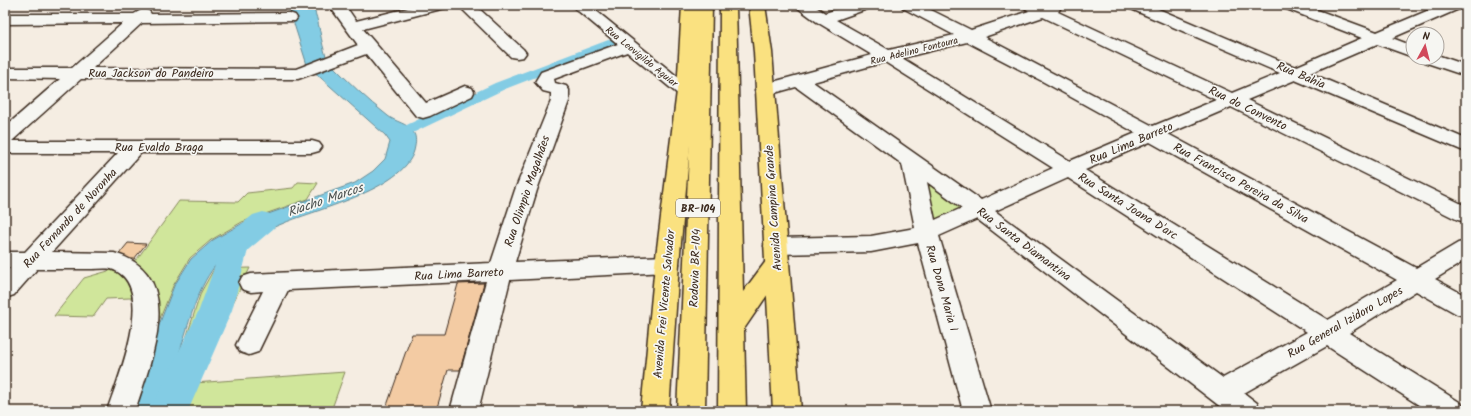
<svg xmlns="http://www.w3.org/2000/svg" width="1471" height="416" viewBox="0 0 1471 416" font-family="Kalam,sans-serif">
<style>
.green{fill:#d0e69b;stroke:#86885c}
.water{fill:#83cce4;stroke:#668b95}
.lines{fill:none;stroke-linecap:round;stroke-linejoin:round}
.canal{fill:#83cce4;fill-rule:evenodd}
.river{fill:#83cce4;fill-rule:evenodd}
.building{fill:#f3cba3;stroke:#3b2a1e}
.minor-casing{stroke:#3b2a1e;stroke-width:3}
.major-casing{stroke:#3b2a1e;stroke-width:3}
.highway-casing{stroke:#3b2a1e;stroke-width:3}
.minor{fill:#f6f6f2;fill-rule:evenodd}
.major{fill:#fae180;fill-rule:evenodd}
.highway{fill:#fae180;fill-rule:evenodd}
.labels{text-anchor:middle;stroke-width:3.5;stroke-linejoin:round;paint-order:stroke}
.far-street-label{font-size:10px;fill:#3b2a1e;stroke:#f6f6f2}
.shield{fill:#f6f6f2;stroke:#73675e;stroke-width:1}
.shield-label{font-size:11px;font-weight:bold;fill:#3b2a1e}
.street-label{font-size:12px;fill:#3b2a1e;stroke:#f6f6f2}
.water-label{font-size:13px;font-style:italic;fill:#4d5250;stroke:#f6f6f2}
</style>
<rect width="100%" height="100%" fill="#f5ede2"/>
<filter id="ink" filterUnits="userSpaceOnUse"><feTurbulence type="fractalNoise" baseFrequency=".025" numOctaves="2"/><feDisplacementMap in="SourceGraphic" scale="8" xChannelSelector="R" yChannelSelector="G"/><feConvolveMatrix kernelMatrix="1 2 1 2 8 2 1 2 1" color-interpolation-filters="sRGB"/></filter>
<g filter="url(#ink)">
<g class="green">
<path d="M924,174L969,208L932,225Z"/>
<path d="M298,182L318,183L308,199L242,222L211,240L190,258L173,286L145,356L154,297L106,299L93,317L54,316L84,278L115,269L137,259L179,201L238,202L247,193L293,188Z"/>
<path d="M250,268L194,383L345,372L331,411H169L171,385L201,292L214,269Z"/>
</g>
<g class="water">
<path d="M288,5H312C320,21 320,41 327,59L308,68Z"/>
<path d="M330,63C348,81 367,100 388,116C395,122 408,123 413,132C416,135 416,142 415,146C410,188 317,209 284,223C265,231 243,238 228,252C202,275 194,306 184,338C176,364 169,384 167,411H132L147,356L174,286L191,259L213,240L243,223L355,183L373,171L385,159L390,142L385,135L312,70Z"/>
</g>
<g class="lines">
<path class="canal" d="M611,39L618,43L616,46L505,89L402,138H392L389,135L392,132L495,83Z"/>
<path class="river" d="M263,212L273,215L278,222L273,229L248,250L232,310L188,411H150L199,310L214,268L219,246L223,239L253,215Z"/>
</g>
<g class="building">
<path d="M128,243L146,244L134,259H130L119,254Z"/>
<path d="M484,283L460,370H448L436,411H385L412,334H444L458,284Z"/>
</g>
<g class="lines">
<defs>
<g id="minor">
<path d="M329,5H345L356,21L420,5H447L445,8L363,29L426,103L465,86L472,88L474,92L472,96L430,116L423,118L416,116L366,54L298,79H81L12,141H312L319,143L322,147L319,151L312,153H141L52,252L114,253C188,274 151,360 135,411H107C117,380 159,284 111,269C105,268 98,269 92,269C74,269 56,269 37,269L14,295L5,298V273L10,268H5V252H25L118,153H5V127L60,79L5,78V68H72L123,23L5,24V14H134L143,9L149,11L151,14L289,13L295,15L297,18L295,21L142,23L93,68L296,69L358,45Z"/>
<path d="M458,5H475L523,49L526,53L523,57L517,58L511,57Z"/>
<path d="M571,5H589L695,91L693,95L686,97L679,95L627,52L554,79L555,83L566,86L569,90V101L537,190L515,262L667,256L675,258L679,264L675,270L667,272L510,280L478,411H450L486,281L288,290L258,352L249,355L240,352L236,345L263,291L251,292L242,289L239,283L242,277L251,274L491,263L515,190L551,101V93L543,91L535,82L541,72L618,44Z"/>
<path d="M794,5H813L825,13L849,5H872L870,8L836,20L889,50L954,35L903,8L901,5H921L971,30L1029,11L1021,5H1055L1060,9L1058,12L1232,93L1280,73L1129,8L1127,5H1149L1295,67L1362,38L1284,8L1282,5H1304L1377,32L1441,5H1463L1461,8L1392,38L1413,46V57L1377,44L1310,73L1466,139V152L1295,80L1247,100L1466,206V222L1458,220L1231,107L1168,134L1416,268L1458,243L1466,241V260L1435,279L1466,296V316L1457,314L1416,291L1349,333L1461,403L1465,411H1428L1327,346L1244,393L1257,403L1261,411H1226L977,219L939,236L991,411H963L918,243L871,252L776,254L768,252L764,246L768,240L776,238L871,236L915,228L902,164L796,87L764,96L758,94L755,90L758,86L872,55L817,22ZM1043,17L1216,100L1153,126L984,37ZM967,42L1042,81L1136,133L1070,161L902,58ZM885,62L1053,168L981,200L813,82ZM1150,142L1397,280L1328,320L1085,170ZM1068,178L1307,332L1223,378L995,211ZM927,182L962,208L935,220Z"/>
<path d="M1437,55L1466,65V76L1424,62L1421,58H1437Z"/>
</g>
<g id="major">
<path d="M682,5H698L695,91L679,264L669,411H641L655,264L677,91Z"/>
<path d="M749,5H765L772,52L801,411H773L754,52Z"/>
</g>
<g id="highway">
<path d="M696,5H712L705,411H677Z"/>
<path d="M720,5H736L743,292L769,257L777,255L785,257L789,263L744,329L746,411H718Z"/>
</g>
</defs>
<use href="#minor" class="minor-casing"/>
<use href="#major" class="major-casing"/>
<use href="#highway" class="highway-casing"/>
<use href="#minor" class="minor"/>
<use href="#major" class="major"/>
<use href="#highway" class="highway"/>
</g>
</g>
<g class="labels">
<g class="far-street-label">
<text transform="translate(914 50) rotate(-14)" y="4">Rua Adelino Fontoura</text>
<text transform="translate(642 56) rotate(39)" y="4">Rua Leovigildo Aguiar</text>
</g>
<rect class="shield" x="676" y="199" width="44" height="18" rx="3"/>
<g class="shield-label">
<text x="698" y="212">BR-104</text>
</g>
<g class="street-label">
<text x="151" y="77">Rua Jackson do Pandeiro</text>
<text transform="translate(1301 75) rotate(23)" y="4">Rua Bahia</text>
<text transform="translate(1248 108) rotate(26)" y="4">Rua do Convento</text>
<text transform="translate(1131 143) rotate(-23)" y="4">Rua Lima Barreto</text>
<text x="159" y="151">Rua Evaldo Braga</text>
<text transform="translate(1241 183) rotate(29)" y="4">Rua Francisco Pereira da Silva</text>
<text transform="translate(527 191) rotate(-71)" y="4">Rua Olimpio Magalhães</text>
<text transform="translate(1128 206) rotate(32)" y="4">Rua Santa Joana D'arc</text>
<text transform="translate(773 208) rotate(-94)" y="4">Avenida Campina Grande</text>
<text transform="translate(70 218) rotate(-47)" y="4">Rua Fernando de Noronha</text>
<text transform="translate(1024 244) rotate(37)" y="4">Rua Santa Diamantina</text>
<text transform="translate(695 268) rotate(-88)" y="4">Rodovia BR-104</text>
<text transform="translate(459 274) rotate(-3)" y="4">Rua Lima Barreto</text>
<text transform="translate(942 288) rotate(74)" y="4">Rua Dona Maria I</text>
<text transform="translate(664 304) rotate(-85)" y="4">Avenida Frei Vicente Salvador</text>
<text transform="translate(1345 322) rotate(-30)" y="4">Rua General Izidoro Lopes</text>
</g>
<g class="water-label">
<text transform="translate(325 199) rotate(-19)" y="5">Riacho Marcos</text>
</g>
</g>
<rect width="1471" height="416" fill="none" stroke="#f6f6f2" stroke-width="20"/>
<rect x="10" y="10" width="1451" height="396" fill="none" stroke="#3b2a1e" stroke-width="1.5" filter="url(#ink)"/>
<g transform="translate(1425 46) rotate(7)"><circle r="19" fill="#f6f6f2" stroke="#aba49d"/>
<path d="M0-3L7 15L0 10L-7 15Z" fill="#d1495b"/>
<text y="-6" font-size="11" font-weight="bold" text-anchor="middle" fill="#3b2a1e">N</text>
</g>
</svg>
